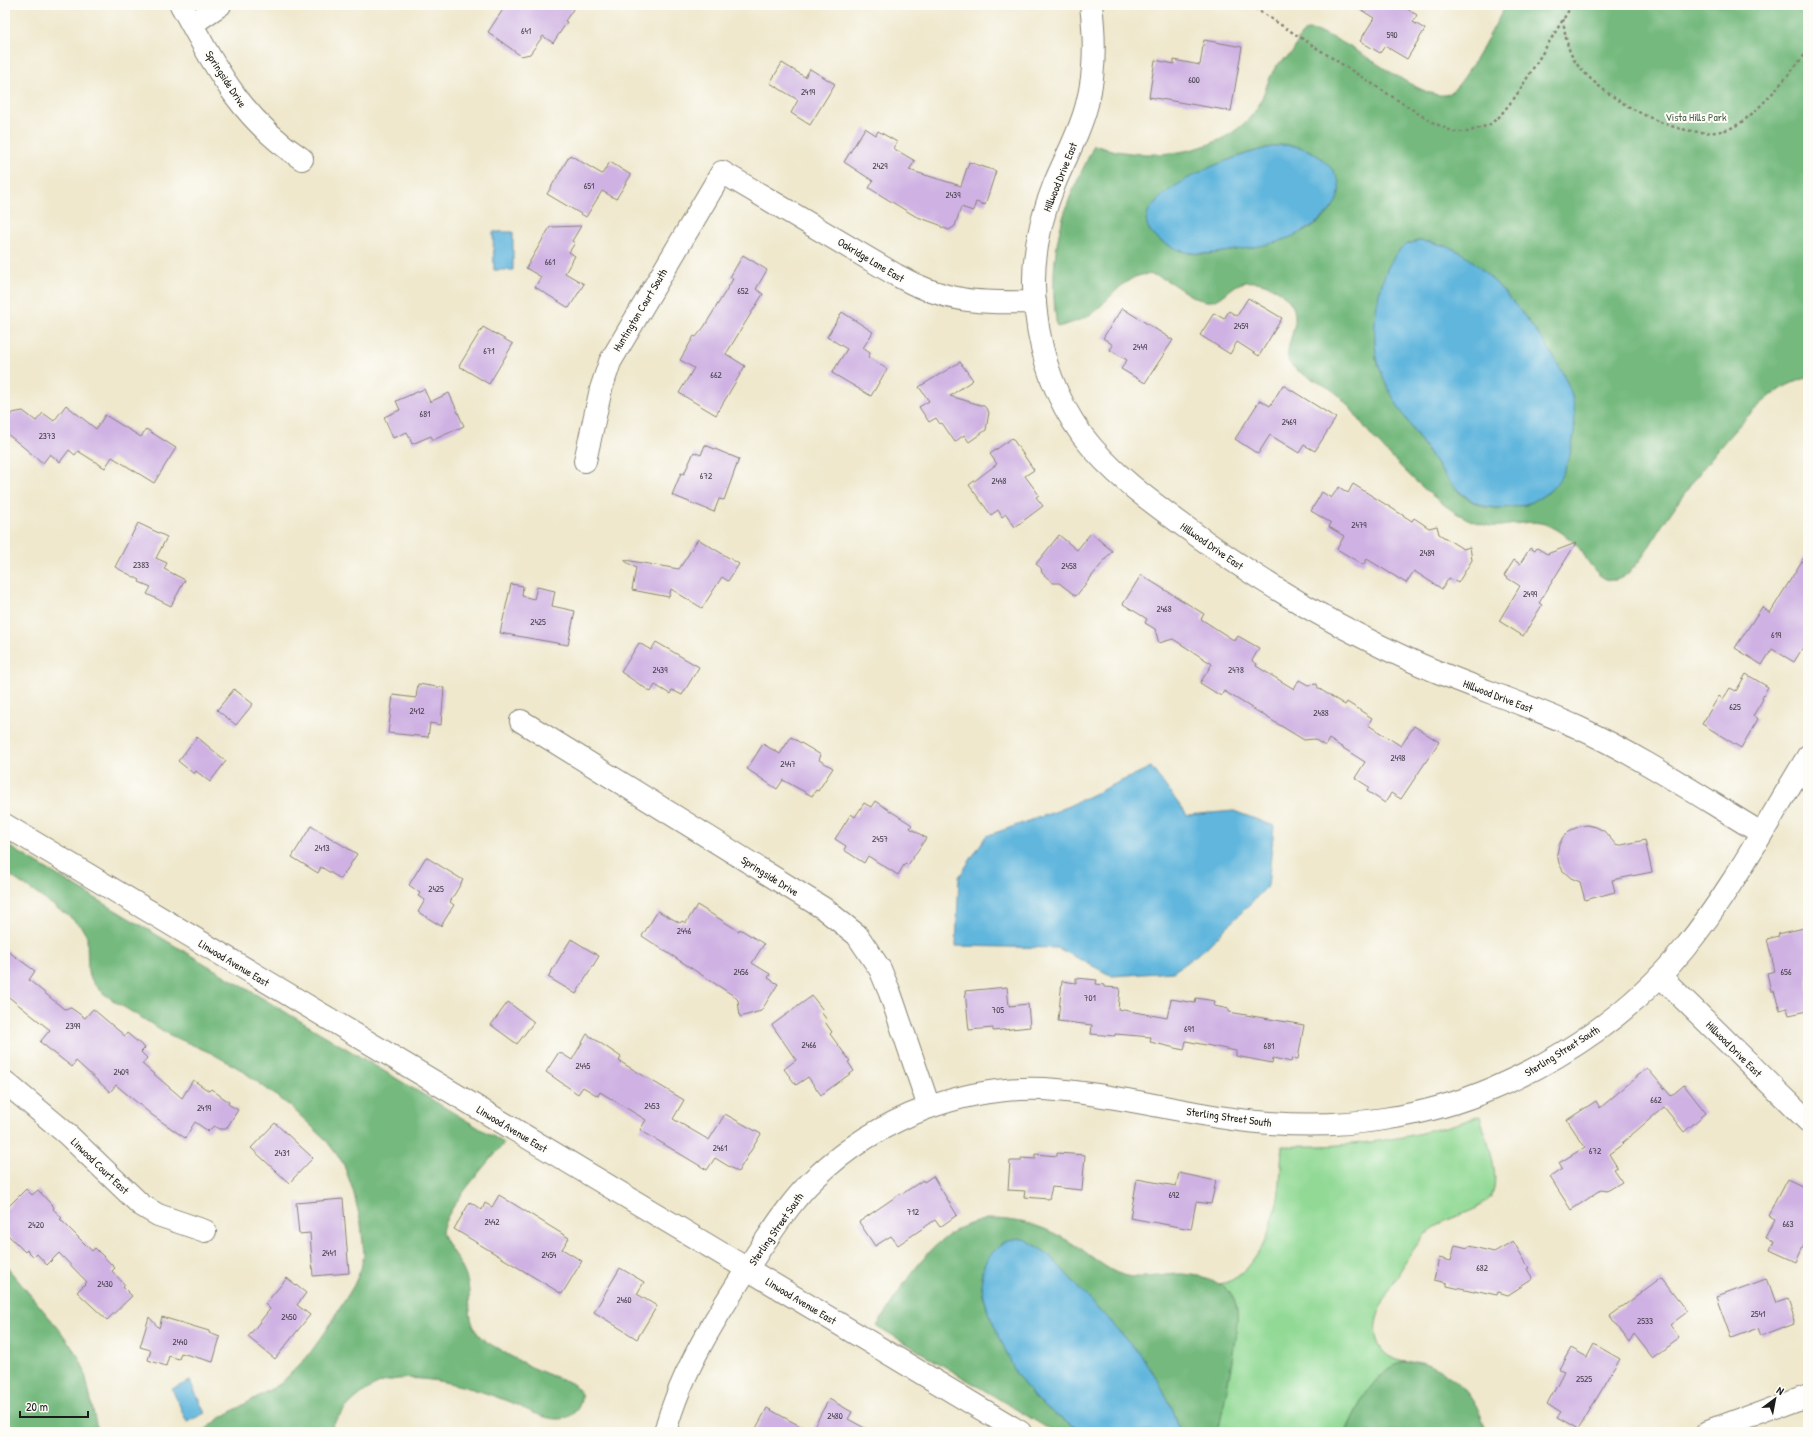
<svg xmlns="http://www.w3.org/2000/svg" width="1813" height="1437" viewBox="0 0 1813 1437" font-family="'Patrick Hand',sans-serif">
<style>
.green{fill:#91d994;stroke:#567a58}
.forest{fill:#74b97e;stroke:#486a4d;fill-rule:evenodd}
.water{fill:#60b6dd;stroke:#3e697c}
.building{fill:#cfb2e3}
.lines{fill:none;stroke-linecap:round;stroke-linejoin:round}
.minor-casing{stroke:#868274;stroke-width:24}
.path{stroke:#868274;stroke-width:2.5;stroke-dasharray:3 3;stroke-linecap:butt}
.minor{stroke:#fff;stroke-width:22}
.labels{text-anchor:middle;stroke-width:4;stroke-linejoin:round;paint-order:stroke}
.number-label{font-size:9px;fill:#49424e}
.street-label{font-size:11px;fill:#1c1c1c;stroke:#fdfcf7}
.park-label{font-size:11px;fill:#455e46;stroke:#fdfcf7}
</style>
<rect width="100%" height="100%" fill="#fdfcf7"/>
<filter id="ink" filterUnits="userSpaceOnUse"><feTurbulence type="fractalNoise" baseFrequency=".025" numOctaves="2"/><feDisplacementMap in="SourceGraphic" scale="8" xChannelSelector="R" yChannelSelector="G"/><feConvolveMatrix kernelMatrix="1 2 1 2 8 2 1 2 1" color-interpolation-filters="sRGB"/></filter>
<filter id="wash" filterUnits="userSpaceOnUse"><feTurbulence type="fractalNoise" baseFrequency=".012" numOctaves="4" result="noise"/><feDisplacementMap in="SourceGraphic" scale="16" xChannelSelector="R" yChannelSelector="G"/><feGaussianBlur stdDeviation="0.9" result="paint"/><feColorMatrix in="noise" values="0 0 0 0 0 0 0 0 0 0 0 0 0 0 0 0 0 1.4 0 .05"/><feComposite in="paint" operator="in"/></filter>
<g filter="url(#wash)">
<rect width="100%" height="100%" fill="#efe8cd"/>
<path class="green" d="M1480,1116C1486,1137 1502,1176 1491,1196C1484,1211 1446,1217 1431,1229C1416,1240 1383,1298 1378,1316C1375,1324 1375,1333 1377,1340C1381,1354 1393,1361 1407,1362C1375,1369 1358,1405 1346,1432H1218L1231,1367L1237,1313C1236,1300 1229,1292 1219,1284C1253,1280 1273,1228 1278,1198C1281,1181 1281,1164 1282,1146C1352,1148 1414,1139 1480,1116Z"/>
<g class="forest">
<path d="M1506,5H1808V377C1797,381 1786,385 1776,392C1735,421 1692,482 1663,524C1651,542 1641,565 1623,577C1601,590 1589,561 1579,548C1571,539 1562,532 1552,527C1531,516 1511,528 1490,526C1483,525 1476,522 1470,520C1438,507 1394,461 1372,436C1360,422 1350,405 1336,393C1321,381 1302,377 1289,363C1283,344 1301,327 1293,307C1285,290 1257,276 1239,284C1228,289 1220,303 1207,301C1183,299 1164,267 1138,276C1119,283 1109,300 1094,312C1083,320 1070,324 1057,327C1050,282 1054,237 1071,195C1078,178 1087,161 1094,145C1143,162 1218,157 1253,114C1264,100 1266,82 1275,68C1280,61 1286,59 1291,54C1298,46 1297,34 1308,30C1343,30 1426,109 1450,93C1466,82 1495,24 1506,5ZM1281,145C1308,145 1328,158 1339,183C1337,191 1335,205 1330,211C1307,238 1268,244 1236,250C1221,252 1205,256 1190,253C1176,250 1158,242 1149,230L1153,205C1188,174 1235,154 1281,145ZM1418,241L1431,242L1454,249L1466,256L1491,279L1533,327L1565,379L1575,425L1569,459L1564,471L1549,492L1526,505L1496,508L1484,507L1473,502L1461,494L1441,471L1401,411L1385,380L1376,358L1375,340L1381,287L1389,265L1408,244Z"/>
<path d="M5,844L504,1143C489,1161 443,1211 442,1233C450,1252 464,1264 468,1284C471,1299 467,1317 476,1331C481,1339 490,1344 497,1348C513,1358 528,1366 545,1373C554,1377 563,1379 571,1383C575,1385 579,1390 581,1394C582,1399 580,1404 578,1408C564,1429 538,1415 521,1407C486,1391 421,1370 383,1382C360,1390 341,1411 328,1432H202L222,1417L280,1384L307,1357L326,1331L354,1285L361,1269L364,1254L361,1223L353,1190L343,1163L325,1139L290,1106L240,1069L211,1053L170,1035L117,1003L103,993L94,984L88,973L87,937L82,928L70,917L5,872Z"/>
<path d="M987,1219C1026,1219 1049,1228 1081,1249C1092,1257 1102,1265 1113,1271C1134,1282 1157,1275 1179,1274C1200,1274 1231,1282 1236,1306C1239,1316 1236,1329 1235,1339C1231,1370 1225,1401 1218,1432H1180L1173,1410L1140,1354L1078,1287L981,1276L983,1294L988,1312L1033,1396L1057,1416L1083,1432H1054L877,1326C899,1292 921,1251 958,1229C967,1224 977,1222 987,1219Z"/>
<path d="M5,1265L59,1329L78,1356L84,1369L96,1424L100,1432H5Z"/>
<path d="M1416,1361C1454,1369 1476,1397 1487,1432H1346C1357,1408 1372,1375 1398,1364C1404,1362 1410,1362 1416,1361Z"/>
</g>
<g class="water">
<path d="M1281,145C1301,145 1315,151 1329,166C1361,199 1312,230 1283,240C1266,246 1248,248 1230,251C1217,253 1204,255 1191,253C1169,249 1131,230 1153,205C1178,175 1244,152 1281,145Z"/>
<path d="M493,232H513V270H494Z"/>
<path d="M1418,241C1435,242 1451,246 1466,256C1499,280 1562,356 1572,396C1577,415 1575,435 1570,453C1566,469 1558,487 1544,495C1531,504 1518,507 1503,508C1460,510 1440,468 1419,438C1402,413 1384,388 1377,358C1370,330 1378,272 1399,251C1404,245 1410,243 1418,241Z"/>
<path d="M1151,767L1187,815L1234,811L1274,826L1268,886L1206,948L1173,972L1112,976L1058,948L956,946L959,877L986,836L1060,810Z"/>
<path d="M1019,1238L1027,1240L1048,1254L1140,1354L1158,1380L1173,1410L1180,1432H1083L1057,1416L1033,1396L1016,1374L1006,1352L988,1312L981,1284L984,1265L989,1256L1003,1242Z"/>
<path d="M190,1381L205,1413L187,1422L172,1389Z"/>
</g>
<g id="blocks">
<g class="building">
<path d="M506,5H576L565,21L567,22L553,43L543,36L530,54L521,56L488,32Z"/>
<path d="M1353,5H1400L1417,15L1413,22L1425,29L1407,59L1385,46L1380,53L1360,41L1374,18Z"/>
<path d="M1204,40L1242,47L1231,111L1149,97L1155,60L1174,64V60L1200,65Z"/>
<path d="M782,63L805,77L810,69L835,84L810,125L791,113L798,100L770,83Z"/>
<path d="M865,128L876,135L878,131L897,142L893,148L915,161L909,170L961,186L969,162L996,171L985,205L976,202L973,211L961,207L955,226L949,230L941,227L940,225L915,216L869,188L873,181L844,162Z"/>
<path d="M570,155L602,174L610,162L631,175L616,199L602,191L586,217L547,194Z"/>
<path d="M581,226L572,241L575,243L569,252L575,256L565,273L584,284L569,308L535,287L541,277L526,268L550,227Z"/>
<path d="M743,255L767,270L756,289L763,294L726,354L745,366L716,415L679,393L694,368L680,360L694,336L696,337L704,327L733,279L730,277Z"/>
<path d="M1248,298L1282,318L1259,356L1237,342L1230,354L1200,335L1214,313L1224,319L1229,311L1237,316Z"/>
<path d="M1122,308L1173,340L1145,383L1121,369L1127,360L1110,350L1113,345L1103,338Z"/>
<path d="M842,312L873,332L863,348L870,353L868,357L887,369L871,396L832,373L847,349L827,337Z"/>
<path d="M483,327L513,344L489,384L459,366Z"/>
<path d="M960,362L973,380L950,396L984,406L989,412L986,430L969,442L964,435L955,442L942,423L940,424L936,418L929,422L919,407L929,401L919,387Z"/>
<path d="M1283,385L1336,418L1315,451L1304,445L1299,453L1270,435L1258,454L1235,439L1260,400L1270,406Z"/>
<path d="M424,389L430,402L449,393L464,426L433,440L431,436L412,444L407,432L393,438L384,417L400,410L396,401Z"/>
<path d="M66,405L96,429L105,415L141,437L146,429L176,448L154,483L112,457L105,468L78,451L75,455L69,450L60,462L50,454L43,463L6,433L5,421L12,413L23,411L36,421L43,413L54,421Z"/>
<path d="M1012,438L1034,470L1025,476L1039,495L1036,497L1043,506L1015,527L1006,514L1002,517L998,510L991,515L969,485L997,464L990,454Z"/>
<path d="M705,445L739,459L724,500L719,499L714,512L672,495L681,473L684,474L694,452L701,455Z"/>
<path d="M1353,484L1412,521L1414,518L1429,528L1437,526L1439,534L1463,549L1470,547L1472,560L1458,583L1449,578L1442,589L1414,571L1406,583L1367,559L1363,565L1337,549L1344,536L1329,527L1331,523L1311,511L1322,492L1331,498L1339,487L1348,493Z"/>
<path d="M138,523L167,537L156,558L167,563L164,569L185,580L171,606L147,594L151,587L139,582L140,580L115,567Z"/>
<path d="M1091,533L1112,551L1076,596L1059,583H1053L1042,573L1041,568L1036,564L1059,535L1077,550Z"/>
<path d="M698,539L739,564L728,581L722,577L702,608L671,589L669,597L632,590L636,568L625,561V560L679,569Z"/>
<path d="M1576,543L1539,603L1542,605L1523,636L1499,621L1520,586L1504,576L1514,560L1520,564L1530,548L1535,551L1537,548L1547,554Z"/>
<path d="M1808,551V639L1794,662L1772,649L1762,665L1735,648L1762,607L1770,613Z"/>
<path d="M1141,575L1204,614L1201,619L1235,641L1238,636L1259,648L1252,661L1257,664L1256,666L1294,689L1299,680L1308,685L1317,684L1318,688L1345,705L1347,702L1372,718L1368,725L1401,746L1414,726L1439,742L1401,799L1391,793L1385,803L1367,791L1369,787L1355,778L1365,762L1329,739L1325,746L1314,739L1304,740L1224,691L1221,696L1200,683L1212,664L1173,639L1159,643L1155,629L1145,623L1147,619L1123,604Z"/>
<path d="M511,584L523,586L522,596L534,599L537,587L555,591L552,606L575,611L568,645L500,633Z"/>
<path d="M656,642L699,667L682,695L672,690L670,694L655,685L651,692L621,672L639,643L651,650Z"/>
<path d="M1746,674L1768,687L1762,698L1763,699L1753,716L1758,719L1741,748L1702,724L1719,696L1723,699L1730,688L1736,691Z"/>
<path d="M418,684L444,688L441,725L430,723L428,737L388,733L393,695L416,698Z"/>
<path d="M234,689L253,704L236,725L217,710Z"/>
<path d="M197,737L226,761L210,782L196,771L194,774L178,761Z"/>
<path d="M791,737L821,755L819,760L833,768L818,791L816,790L812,796L783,780L777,789L747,769L763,744L780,754Z"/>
<path d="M875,801L912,825L910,828L926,838L908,865L905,863L898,875L868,856L864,863L844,850L846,846L835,839L851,814L855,817L864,803L871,807Z"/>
<path d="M1587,825L1596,827L1604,831L1617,846L1645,840L1652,872L1612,880L1615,892L1585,900L1580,882L1571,878L1563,871L1559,863L1557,854L1559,845L1563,837L1569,831L1578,827Z"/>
<path d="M311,826L357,854L341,879L321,867L318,873L292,857Z"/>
<path d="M426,857L463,880L450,902L454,905L441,926L418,912L425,900L418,896L420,893L409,885Z"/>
<path d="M697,905L739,931L740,929L764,944L752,963L770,974L768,978L778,984L761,1011L740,1017L738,1000L734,996L642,936L658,911L680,923L682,921L686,923Z"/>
<path d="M1804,928L1808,947V1011L1789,1015L1787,1008L1780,1010L1774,991H1771L1767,973L1775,971L1767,939L1779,936L1778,934Z"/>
<path d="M571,939L599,956L576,994L548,977Z"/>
<path d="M5,949L35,971L29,980L64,1009L71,1008L85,1018L93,1009L125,1036L127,1033L145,1048L141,1052L147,1058L142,1064L182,1098L193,1080L209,1091L211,1089L229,1102L228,1104L238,1110L226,1129H219L214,1126L208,1131L195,1122L185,1138L152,1115L116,1085L110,1092L76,1061L72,1067L40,1042L50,1030L5,994Z"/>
<path d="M1076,978L1097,980L1096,984L1104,985V987L1120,988L1118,1009L1167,1018L1171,999L1195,1003L1196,998L1215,1001L1214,1006L1229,1009V1012L1304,1025L1298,1059L1292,1058L1291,1062L1273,1058L1272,1063L1236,1056V1051L1186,1041L1184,1050L1150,1042L1151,1037L1115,1034V1036L1091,1034L1092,1025L1058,1021L1062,981L1076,983Z"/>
<path d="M1007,987L1009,1006L1028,1004L1030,1027L993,1031V1028L969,1030L965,991Z"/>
<path d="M812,996L823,1010L821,1012L827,1020L825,1022L832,1032L830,1034L850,1061L848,1062L854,1071L821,1095L808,1077L796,1085L784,1069L796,1060L772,1025Z"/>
<path d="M508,1002L534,1022L517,1044L491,1025Z"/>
<path d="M587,1034L621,1057L619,1061L684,1100L673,1119L709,1140L725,1114L761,1134L738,1172L715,1158L707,1170L640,1130L646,1120L600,1092L598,1096L583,1087L578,1094L546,1072L559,1052L572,1060Z"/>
<path d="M1647,1068L1671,1096L1684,1085L1706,1113L1684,1132L1664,1107L1622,1143L1623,1144L1609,1154L1617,1167L1613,1169L1622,1182L1607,1191L1601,1190L1571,1210L1550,1177L1562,1169L1559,1163L1585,1147L1567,1120L1596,1101L1600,1108Z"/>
<path d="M275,1123L313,1158L289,1183L251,1148Z"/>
<path d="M1057,1153L1085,1155L1082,1190L1052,1187L1049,1199L1024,1197L1025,1191L1008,1190L1010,1161H1021V1158L1035,1159V1154L1057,1156Z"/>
<path d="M1179,1173L1216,1181L1211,1204L1196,1202L1191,1229L1130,1218L1137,1179L1176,1186Z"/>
<path d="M933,1176L957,1215L940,1227L935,1220L898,1245L891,1236L875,1246L859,1222L901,1193L902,1194L923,1180L924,1182Z"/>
<path d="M1787,1179L1808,1189V1236L1796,1262L1770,1250L1774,1240L1766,1237L1775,1219L1768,1215Z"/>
<path d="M26,1189L32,1195L38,1190L50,1203L54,1207L53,1209L62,1218L60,1219L92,1251L95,1248L115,1268L112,1271L125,1285L123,1287L132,1296L107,1320L77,1292L87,1282L59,1253L47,1265L37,1254L34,1257L27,1250L25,1252L5,1232V1210Z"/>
<path d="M499,1195L569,1238L562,1249L582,1261L562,1294L454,1229L470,1202L482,1210L485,1203L492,1207Z"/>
<path d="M343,1199L349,1273L313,1276L310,1233L299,1234L296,1203Z"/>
<path d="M1513,1241L1529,1268L1527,1269L1533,1279L1508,1295L1498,1292L1497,1295L1474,1290V1292L1447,1286V1283L1434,1280L1439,1258L1451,1261L1455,1245L1468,1248L1469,1246L1494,1252Z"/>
<path d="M620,1268L644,1282L637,1294L657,1306L637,1339L594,1312Z"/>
<path d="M287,1278L306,1293L297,1305L310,1315L275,1359L248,1337L270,1309L265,1304Z"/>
<path d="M1661,1278L1687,1312L1670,1325L1679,1337L1652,1357L1634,1334L1629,1342L1610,1316Z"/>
<path d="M1766,1279L1775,1304L1787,1300L1795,1323L1762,1336L1759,1328L1732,1338L1717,1297Z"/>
<path d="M149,1317L159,1328L162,1317L209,1331V1333L220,1337L213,1362L181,1353L179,1359L169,1356L166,1366L148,1360L151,1350L140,1347Z"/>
<path d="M1594,1344L1620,1359L1578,1430L1557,1418L1561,1413L1547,1404L1564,1371L1559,1369L1571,1348L1587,1357Z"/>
<path d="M829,1399L852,1412L848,1419L872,1432H754L767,1408L811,1432Z"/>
</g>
</g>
</g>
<g filter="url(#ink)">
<use href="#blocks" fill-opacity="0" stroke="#868274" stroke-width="1"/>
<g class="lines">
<defs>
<g id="minor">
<path d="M181,5C216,68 240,118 302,159"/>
<path d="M1091,5C1095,38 1096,71 1087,104C1080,133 1065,158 1054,185C1038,225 1030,270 1036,313C1041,357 1056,399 1082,435C1110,472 1147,499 1184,526C1257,580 1337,628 1421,665C1472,687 1526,704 1577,727C1642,757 1701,797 1761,833"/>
<path d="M192,24L220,5"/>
<path d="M585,461L601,389L610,362L722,172L896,275C946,303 979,303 1035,302"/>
<path d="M521,721L823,908L857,935L880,969L890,993L929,1107"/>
<path d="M5,825L1020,1432"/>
<path d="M1660,976L1808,1121"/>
<path d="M5,1082L67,1134L141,1205L158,1215L205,1231"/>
<path d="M665,1432C683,1365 723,1306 760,1249C777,1224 793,1199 814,1179C878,1117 969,1082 1057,1090C1129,1096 1198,1118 1270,1123C1345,1129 1424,1118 1494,1088C1567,1057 1634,1010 1684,949C1732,890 1768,821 1808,756"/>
<path d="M1708,1432L1808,1395"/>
</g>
</defs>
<use href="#minor" class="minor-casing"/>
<g class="path">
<path d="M1250,5L1430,121L1454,132H1467L1489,125L1499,117L1516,96L1572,5"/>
<path d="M1563,19C1565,34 1567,50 1576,63C1603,99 1689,149 1733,127C1757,116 1790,72 1808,51"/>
</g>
<use href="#minor" class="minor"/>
</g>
</g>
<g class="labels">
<g class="number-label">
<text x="526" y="34">641</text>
<text x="1392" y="38">590</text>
<text x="1194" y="83">600</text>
<text x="808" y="95">2419</text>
<text x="880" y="169">2429</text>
<text x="589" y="189">651</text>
<text x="953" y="198">2439</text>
<text x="550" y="265">661</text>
<text x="743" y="294">652</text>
<text x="1241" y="329">2459</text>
<text x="1140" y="350">2449</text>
<text x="489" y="354">671</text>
<text x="716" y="378">662</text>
<text x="425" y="417">681</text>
<text x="1289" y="425">2469</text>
<text x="47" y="439">2373</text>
<text x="706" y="479">672</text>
<text x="999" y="484">2448</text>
<text x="1359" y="528">2479</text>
<text x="1427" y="556">2489</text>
<text x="141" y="568">2383</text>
<text x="1069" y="569">2458</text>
<text x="1530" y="597">2499</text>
<text x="1164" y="612">2468</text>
<text x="538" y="625">2425</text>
<text x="1776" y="638">619</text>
<text x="660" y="673">2439</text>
<text x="1236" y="673">2478</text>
<text x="1735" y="710">625</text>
<text x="417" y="714">2412</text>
<text x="1321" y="716">2488</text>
<text x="1398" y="761">2498</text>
<text x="788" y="767">2447</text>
<text x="880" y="842">2457</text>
<text x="322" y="851">2413</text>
<text x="436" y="892">2425</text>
<text x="684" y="934">2446</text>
<text x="741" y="975">2456</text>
<text x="1786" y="975">656</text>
<text x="1090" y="1001">701</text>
<text x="998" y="1013">705</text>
<text x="73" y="1029">2399</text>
<text x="1189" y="1032">691</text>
<text x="809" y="1048">2466</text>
<text x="1269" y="1049">681</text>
<text x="583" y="1069">2445</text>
<text x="121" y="1075">2409</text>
<text x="1656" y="1103">662</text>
<text x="652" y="1109">2453</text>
<text x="204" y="1111">2419</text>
<text x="720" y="1151">2461</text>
<text x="1595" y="1154">672</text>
<text x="282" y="1156">2431</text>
<text x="1174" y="1198">692</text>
<text x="913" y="1215">712</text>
<text x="492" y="1225">2442</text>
<text x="1788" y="1227">663</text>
<text x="36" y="1228">2420</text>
<text x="329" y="1256">2441</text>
<text x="549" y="1258">2454</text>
<text x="1482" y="1271">682</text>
<text x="105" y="1287">2430</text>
<text x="624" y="1303">2460</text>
<text x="1758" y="1317">2541</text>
<text x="289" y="1320">2450</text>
<text x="1645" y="1324">2533</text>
<text x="180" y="1345">2440</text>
<text x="1584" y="1382">2525</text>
<text x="835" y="1419">2480</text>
</g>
<g class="street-label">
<text transform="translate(226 79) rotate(57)" y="4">Springside Drive</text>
<text transform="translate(1060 177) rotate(-68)" y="4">Hillwood Drive East</text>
<text transform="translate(871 260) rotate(31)" y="4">Oakridge Lane East</text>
<text transform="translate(640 310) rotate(-59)" y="4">Huntington Court South</text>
<text transform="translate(1212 546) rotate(35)" y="4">Hillwood Drive East</text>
<text transform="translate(1498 696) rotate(21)" y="4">Hillwood Drive East</text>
<text transform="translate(770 876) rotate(32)" y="4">Springside Drive</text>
<text transform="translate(234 963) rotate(31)" y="4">Linwood Avenue East</text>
<text transform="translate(1734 1049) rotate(45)" y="4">Hillwood Drive East</text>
<text transform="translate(1562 1051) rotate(-32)" y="4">Sterling Street South</text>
<text transform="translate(1229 1117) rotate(8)" y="4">Sterling Street South</text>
<text transform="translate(512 1129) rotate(31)" y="4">Linwood Avenue East</text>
<text transform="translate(100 1166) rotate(44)" y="4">Linwood Court East</text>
<text transform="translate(776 1229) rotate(-55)" y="4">Sterling Street South</text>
<text transform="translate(801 1301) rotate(31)" y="4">Linwood Avenue East</text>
</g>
<g class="park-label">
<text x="1696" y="121">Vista Hills Park</text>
</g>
</g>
<rect width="1813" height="1437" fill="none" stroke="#fdfcf7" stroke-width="20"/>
<g transform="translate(1775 1399) rotate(32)" stroke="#fdfcf7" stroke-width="3" paint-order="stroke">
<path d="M0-3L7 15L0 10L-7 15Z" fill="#1c1c1c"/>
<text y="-6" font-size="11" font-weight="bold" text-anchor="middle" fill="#1c1c1c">N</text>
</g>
<path d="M20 1411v6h68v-6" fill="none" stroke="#1c1c1c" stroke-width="2"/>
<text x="26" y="1411" font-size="12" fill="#1c1c1c" stroke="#fdfcf7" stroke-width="3" paint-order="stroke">20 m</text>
</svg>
